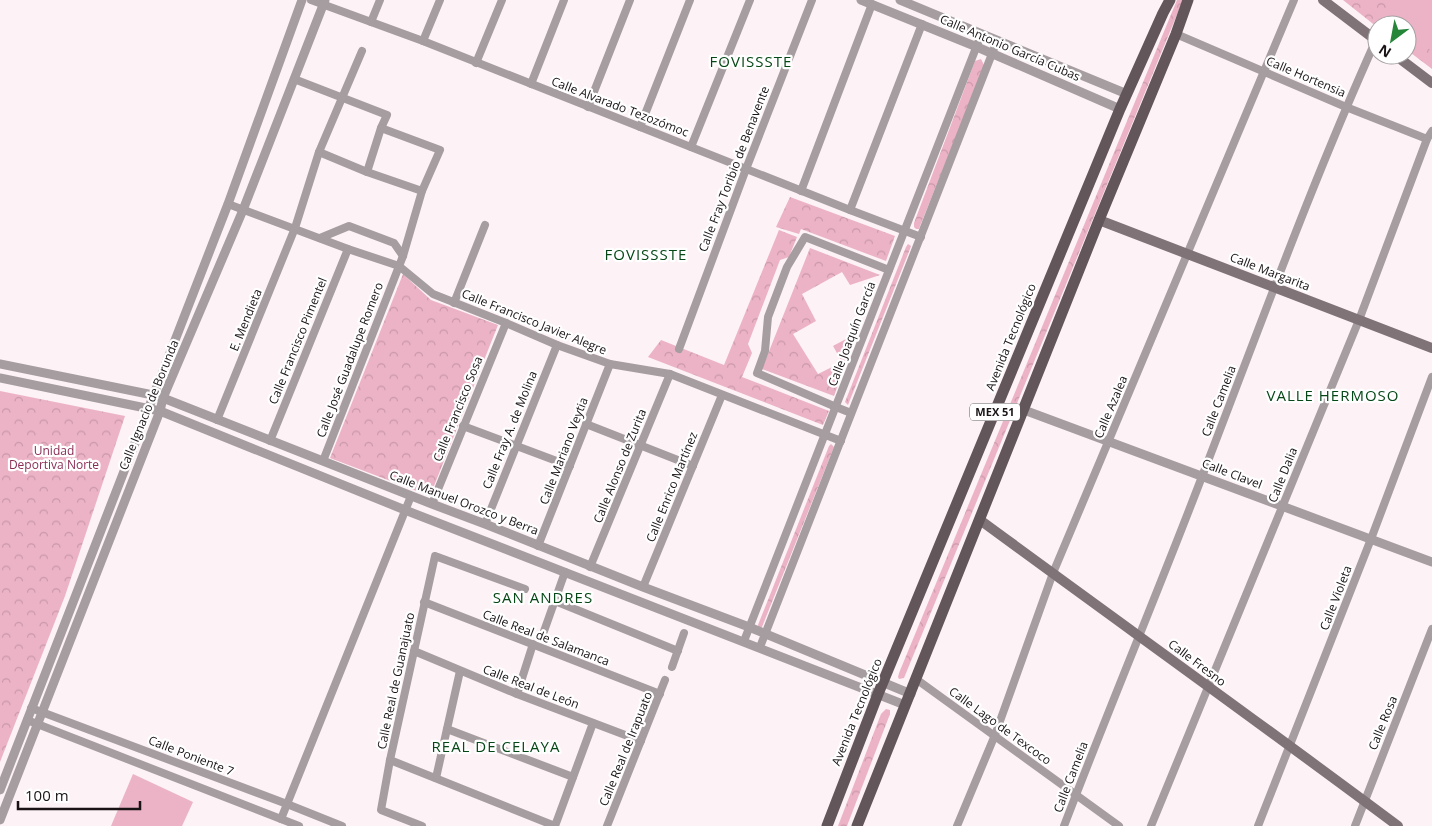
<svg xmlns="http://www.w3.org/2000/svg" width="1432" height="826" viewBox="0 0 1432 826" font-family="'Open Sans',sans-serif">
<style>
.forest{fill:url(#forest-crowns)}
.pitch{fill:#ecb3c6}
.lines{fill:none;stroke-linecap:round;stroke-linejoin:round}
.minor{stroke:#a59d9f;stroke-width:8}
.tertiary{stroke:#a59d9f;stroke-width:9}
.secondary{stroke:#7f7377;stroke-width:10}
.primary{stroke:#63565a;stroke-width:11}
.labels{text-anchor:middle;stroke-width:4.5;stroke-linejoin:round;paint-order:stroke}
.shield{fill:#fff;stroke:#5e5a5b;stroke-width:1}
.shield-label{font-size:11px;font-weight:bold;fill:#191315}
.street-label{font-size:12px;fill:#191315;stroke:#fff}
.park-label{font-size:12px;fill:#8a2c56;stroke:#fff}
.quarter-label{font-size:15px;letter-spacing:1px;fill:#054716;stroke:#fff}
</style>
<defs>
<pattern id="forest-crowns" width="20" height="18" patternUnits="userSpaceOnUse" patternTransform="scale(1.25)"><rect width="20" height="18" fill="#ecb3c6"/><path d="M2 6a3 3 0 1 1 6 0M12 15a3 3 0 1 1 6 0" fill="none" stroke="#ca99a9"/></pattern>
</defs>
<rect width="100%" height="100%" fill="#fdf2f5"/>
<g class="forest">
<path d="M1177,0H1183L904,678L899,679L898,677L899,673Z"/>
<path d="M1343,0H1432V69L1407,50V25H1377V27Z"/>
<path d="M981,59L984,65L983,70L920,226L919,229H916L914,227V223L975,61Z"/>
<path d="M790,197L895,236L886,261L801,229L799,234L776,227Z"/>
<path d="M779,230L797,237L789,257L780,260L748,344L752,353L742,377L829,411L823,425L648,357L661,340L724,365Z"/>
<path d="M908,244L911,246L910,249L848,405L845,402L906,247Z"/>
<path d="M810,248L880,275L850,285L842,272L802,294L816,321L793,334L818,374L842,362L833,346L857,333L834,396L762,369Z"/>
<path d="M403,274L431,300L498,325L430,496L330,458Z"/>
<path d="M0,391L125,416L65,596L0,762Z"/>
<path d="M831,444L834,447L762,627L759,628L758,625L829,446Z"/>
<path d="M886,709L890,710V714L847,826H838L881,714Z"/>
</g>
<g class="pitch">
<path d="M1396,0H1432V51L1407,35V25H1391L1383,20Z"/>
<path d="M133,774L193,802L182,826H111Z"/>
</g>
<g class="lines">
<g class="minor">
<path d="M311,0L423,41L850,210L921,237"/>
<path d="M371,22L380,0"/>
<path d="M1176,34L1346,107L1427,139"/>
<path d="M423,41L440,0"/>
<path d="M476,63L502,0"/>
<path d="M294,79L387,115L381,128L367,172"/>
<path d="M531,84L564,0"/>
<path d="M588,107L630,0"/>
<path d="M640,127L690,0"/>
<path d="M691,147L750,0"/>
<path d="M319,152L367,172L422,191"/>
<path d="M801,191L872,4"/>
<path d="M228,204L348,249L399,266L433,294L506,323L557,345L610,364L670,374L841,441"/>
<path d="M850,210L922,24"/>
<path d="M320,238L349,226L394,243L403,256"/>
<path d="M454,303L485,225"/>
<path d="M679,349L746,169L812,0"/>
<path d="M851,413L836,407L757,373L765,351L768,317L787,267L805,237L889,270"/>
<path d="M217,420L295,228L319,152L362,51"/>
<path d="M586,424L693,466"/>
<path d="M463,426L570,466"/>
<path d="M270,441L348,249"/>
<path d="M323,461L403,256L422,191L440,150L381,128"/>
<path d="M432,504L506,323"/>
<path d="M485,524L557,345"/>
<path d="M538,546L610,364"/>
<path d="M590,567L670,374"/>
<path d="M643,587L722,395"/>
<path d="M555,601L678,651"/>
<path d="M424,602L660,694"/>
<path d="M543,634L565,572"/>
<path d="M744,641L981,35"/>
<path d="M760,647L997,41"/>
<path d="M414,651L517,694L641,741"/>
<path d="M672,667L684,633"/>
<path d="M916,679L1119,826"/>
<path d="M517,694L533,644"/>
<path d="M31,708L287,804L342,826"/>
<path d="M27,720L299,826"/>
<path d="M447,729L573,777"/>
<path d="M390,760L555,826"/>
<path d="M436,778L460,671"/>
<path d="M281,819L411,496"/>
<path d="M422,826L381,810L390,760L435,556L525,589"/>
<path d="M555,826L593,723"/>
<path d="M607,826L665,680"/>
<path d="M957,826L995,735L1053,573L1294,0"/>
<path d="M1064,826C1109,708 1158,592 1203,474C1259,329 1312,182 1376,40"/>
<path d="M1151,826L1359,320L1427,139L1432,131"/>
<path d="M1258,826L1371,539L1432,377"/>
<path d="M1355,826L1432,629"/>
</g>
<g class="tertiary">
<path d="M861,0L977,47L1120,109"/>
<path d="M900,0L1127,94"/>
<path d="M0,364L153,395L163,398L432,504L485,524L643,587L749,627L911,694"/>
<path d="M0,378L160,411L405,510L905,705"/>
<path d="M1024,410L1432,562"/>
<path d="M0,790L228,204L302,0"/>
<path d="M0,820L160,411L163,398L243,210L325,0"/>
</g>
<g class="secondary">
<path d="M1323,0L1377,41"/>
<path d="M1395,55L1432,83"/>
<path d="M1099,220L1432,348"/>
<path d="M980,520C1119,622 1260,723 1398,826"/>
</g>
<g class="primary">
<path d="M827,826L878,694L1120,109L1163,13L1170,0"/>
<path d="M857,826L1099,220L1176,34L1188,0"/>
</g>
</g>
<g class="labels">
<rect class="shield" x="970" y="403.5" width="50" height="17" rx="4"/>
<g class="shield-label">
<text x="995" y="416">MEX 51</text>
</g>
<g class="street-label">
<text transform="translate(1010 48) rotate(23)" y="4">Calle Antonio García Cubas</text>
<text transform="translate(1306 77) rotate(23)" y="4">Calle Hortensia</text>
<text transform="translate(620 107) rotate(21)" y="4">Calle Alvarado Tezozómoc</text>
<text transform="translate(734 169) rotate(-69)" y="4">Calle Fray Toribio de Benavente</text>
<text transform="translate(1270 272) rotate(21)" y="4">Calle Margarita</text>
<text transform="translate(246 320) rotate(-68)" y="4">E. Mendieta</text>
<text transform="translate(534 322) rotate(22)" y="4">Calle Francisco Javier Alegre</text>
<text transform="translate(852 334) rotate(-69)" y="4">Calle Joaquín García</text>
<text transform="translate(1011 337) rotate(-68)" y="4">Avenida Tecnológico</text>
<text transform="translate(298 341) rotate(-68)" y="4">Calle Francisco Pimentel</text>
<text transform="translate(350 360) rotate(-69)" y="4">Calle José Guadalupe Romero</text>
<text transform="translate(1219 401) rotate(-69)" y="4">Calle Camelia</text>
<text transform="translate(149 405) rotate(-68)" y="4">Calle Ignacio de Borunda</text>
<text transform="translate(1111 407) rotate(-67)" y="4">Calle Azalea</text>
<text transform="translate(458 409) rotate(-68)" y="4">Calle Francisco Sosa</text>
<text transform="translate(510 430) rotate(-68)" y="4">Calle Fray A. de Molina</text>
<text transform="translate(564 451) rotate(-69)" y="4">Calle Mariano Veytia</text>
<text transform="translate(620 466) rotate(-68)" y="4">Calle Alonso de Zurita</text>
<text transform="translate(1232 474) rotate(21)" y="4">Calle Clavel</text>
<text transform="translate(1283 475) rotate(-68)" y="4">Calle Dalia</text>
<text transform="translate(672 487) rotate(-68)" y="4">Calle Enrico Martínez</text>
<text transform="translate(464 503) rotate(21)" y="4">Calle Manuel Orozco y Berra</text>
<text transform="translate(1336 598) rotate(-69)" y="4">Calle Violeta</text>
<text transform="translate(546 638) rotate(21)" y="4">Calle Real de Salamanca</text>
<text transform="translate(1197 663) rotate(37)" y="4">Calle Fresno</text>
<text transform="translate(396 681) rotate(-78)" y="4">Calle Real de Guanajuato</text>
<text transform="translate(531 687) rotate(21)" y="4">Calle Real de León</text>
<text transform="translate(857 712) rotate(-68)" y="4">Avenida Tecnológico</text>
<text transform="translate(1383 723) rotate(-68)" y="4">Calle Rosa</text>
<text transform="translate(1000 726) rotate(36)" y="4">Calle Lago de Texcoco</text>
<text transform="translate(626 749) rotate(-68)" y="4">Calle Real de Irapuato</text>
<text transform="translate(191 756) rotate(21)" y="4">Calle Poniente 7</text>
<text transform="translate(1071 777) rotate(-69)" y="4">Calle Camelia</text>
</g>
<g class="park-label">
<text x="54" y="455">Unidad<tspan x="54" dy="14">Deportiva Norte</tspan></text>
</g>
<g class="quarter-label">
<text x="751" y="67">FOVISSSTE</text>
<text x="646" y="260">FOVISSSTE</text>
<text x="1333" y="401">VALLE HERMOSO</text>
<text x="543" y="603">SAN ANDRES</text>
<text x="496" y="752">REAL DE CELAYA</text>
</g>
</g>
<g transform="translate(1392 40) rotate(212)"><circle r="24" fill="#ffffff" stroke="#a3a1a1"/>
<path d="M0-4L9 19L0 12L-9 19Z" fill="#258639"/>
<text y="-8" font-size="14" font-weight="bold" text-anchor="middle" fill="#191315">N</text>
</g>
<path d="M18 801v8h122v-8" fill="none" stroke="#191315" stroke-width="2.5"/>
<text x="25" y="801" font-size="15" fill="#191315" stroke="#ffffff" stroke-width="4" paint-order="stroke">100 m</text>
</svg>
